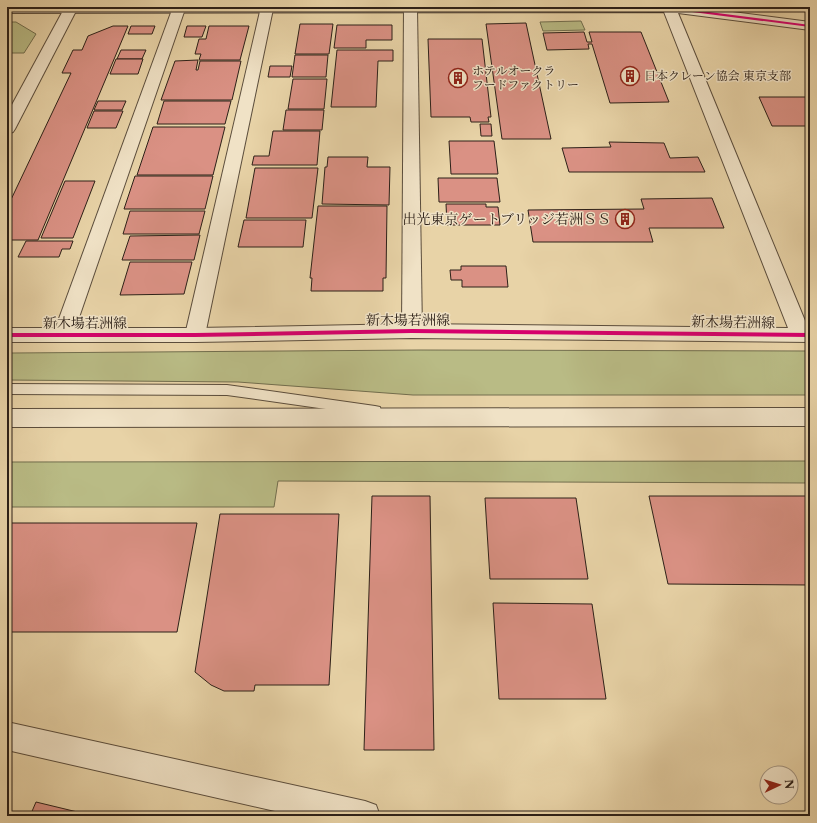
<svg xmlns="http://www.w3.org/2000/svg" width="817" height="823" viewBox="0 0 817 823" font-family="'Libre Caslon Text','Noto Serif JP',serif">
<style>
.green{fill:#b9bb85;stroke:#726e4e}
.building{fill:#da9184;stroke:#2c2018}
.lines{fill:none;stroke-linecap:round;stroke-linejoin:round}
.service-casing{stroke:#5b4d3c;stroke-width:2}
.minor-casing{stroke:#5b4d3c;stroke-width:2}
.tertiary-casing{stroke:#5b4d3c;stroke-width:2}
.service{fill:#f0e2c6;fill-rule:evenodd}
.minor{fill:#f0e2c6;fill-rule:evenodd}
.tertiary{fill:#f0e2c6;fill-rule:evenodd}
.cycleway-casing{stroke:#f0e2c6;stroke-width:2}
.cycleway{fill:#d6006c;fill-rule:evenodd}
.labels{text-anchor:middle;stroke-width:3;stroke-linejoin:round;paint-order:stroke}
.far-poi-label{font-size:12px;fill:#2c2018;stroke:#f0e2c6;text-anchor:start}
.poi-label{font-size:14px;fill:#2c2018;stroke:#f0e2c6;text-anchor:end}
.street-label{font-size:14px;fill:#2c2018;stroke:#f0e2c6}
</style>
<rect width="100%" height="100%" fill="#e8d3a7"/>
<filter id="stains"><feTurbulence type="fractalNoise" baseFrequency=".005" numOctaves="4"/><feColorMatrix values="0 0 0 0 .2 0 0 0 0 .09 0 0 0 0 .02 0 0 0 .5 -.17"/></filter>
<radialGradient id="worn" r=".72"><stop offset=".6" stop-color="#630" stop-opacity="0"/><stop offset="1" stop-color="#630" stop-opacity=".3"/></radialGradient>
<g class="green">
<path d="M581,21L585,30L543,31L540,22Z"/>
<path d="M7,22H16L36,34L24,53H7Z"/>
<path d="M420,350L810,351V395H413L238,382L7,380V354L12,353Z"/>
<path d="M810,461V483L278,481L274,507H7V462Z"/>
</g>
<g class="building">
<path d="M526,23L551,139H502L486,24Z"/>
<path d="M300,24H333L329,54H295Z"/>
<path d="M337,25H392V40H366V48H334Z"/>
<path d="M113,26H128L38,240H7V208L71,73H62L73,50H82L88,36Z"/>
<path d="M131,26H155L152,34H128Z"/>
<path d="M187,26H206L202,37H184Z"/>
<path d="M209,26H249L240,60H199L201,54H195L199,39H206Z"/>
<path d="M584,32L587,42H592L589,32H641L669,102L610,103L592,44H588L589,49L547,50L543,33Z"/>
<path d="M428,39H482L491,117H488L489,122H471L470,117H431Z"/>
<path d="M121,50H146L142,59H117Z"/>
<path d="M337,50H393V61H378L376,107H331Z"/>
<path d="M295,55H328L326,77H292Z"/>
<path d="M116,59H143L138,74H110Z"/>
<path d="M198,60L196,70H198L200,61H241L232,100H161L175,61Z"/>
<path d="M270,66H292L290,77H268Z"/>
<path d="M293,79H327L324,109H288Z"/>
<path d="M759,97H810V126H772Z"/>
<path d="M98,101H126L122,110H94Z"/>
<path d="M164,101H231L225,124H157Z"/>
<path d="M286,110H324L322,130H283Z"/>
<path d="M94,111H123L116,128H87Z"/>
<path d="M480,124H491L492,136H481Z"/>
<path d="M153,127H225L213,175H137Z"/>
<path d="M273,131H320L317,165H252L254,156H269Z"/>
<path d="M449,141H494L498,174H451Z"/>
<path d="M609,142L664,143L670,158L698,157L705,172H569L562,148L611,147Z"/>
<path d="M328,157H368L367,167H390L389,205L322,204L325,167H327Z"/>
<path d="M255,168H318L312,218H246Z"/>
<path d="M135,176H213L205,209H124Z"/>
<path d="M438,178H497L500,202H439Z"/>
<path d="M65,181H95L73,238H41Z"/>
<path d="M712,198L724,228H649L653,242H533L528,210L644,209L641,199Z"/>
<path d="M446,204H486V207H498L500,225H447Z"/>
<path d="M318,206H387L386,278H383V291H311L312,278H310Z"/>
<path d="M130,211H205L199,234H123Z"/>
<path d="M244,220H306L303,247H238Z"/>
<path d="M200,235L194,260H122L130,236Z"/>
<path d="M26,241H73L70,249H62L59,257H18Z"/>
<path d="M130,262H192L184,294L120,295Z"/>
<path d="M461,266H506L508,287H462V280H451L450,270H461Z"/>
<path d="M372,496H430L434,750H364Z"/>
<path d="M649,496H810V585L668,584Z"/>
<path d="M485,498H576L588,579H490Z"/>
<path d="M220,514H339L329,685H255L254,691H224L211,685L195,672Z"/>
<path d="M7,523H197L177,632H7Z"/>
<path d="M493,603L592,604L606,699H499Z"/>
<path d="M36,802L94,816H30Z"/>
</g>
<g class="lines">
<defs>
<path id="service" d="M7,384L227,385L375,406L380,407L381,411L380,415L375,416L227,395L7,394Z"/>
<g id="minor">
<path d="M65,7H75L77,9L15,129L13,132L7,134V114Z"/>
<path d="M173,7H183L185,9L73,335L70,340L63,342L56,340L53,335Z"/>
<path d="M261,7H271L273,9L205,335L202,340L195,342L188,340L185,335Z"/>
<path d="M404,7L417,8L422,331L419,336L412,338L405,336L402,331Z"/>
</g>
<g id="tertiary">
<path d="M7,7H693L810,22V30L678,13L808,328H810V342L412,338L195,342H7V328H195L412,324L788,328L664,12L7,13Z"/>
<path d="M810,408V426L7,427V409Z"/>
<path d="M7,722L365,801L376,805L380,816H297L7,750Z"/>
</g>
</defs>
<use href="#service" class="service-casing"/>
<use href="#minor" class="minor-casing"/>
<use href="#tertiary" class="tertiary-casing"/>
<use href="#service" class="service"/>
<use href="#minor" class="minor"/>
<use href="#tertiary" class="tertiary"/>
<defs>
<g id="cycleway">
<path d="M670,7L810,25V27L669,9L7,10V8Z"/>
<path d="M412,329L810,333V337L412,333L195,337H7V333H195Z"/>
</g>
</defs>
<use href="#cycleway" class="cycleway-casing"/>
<use href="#cycleway" class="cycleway"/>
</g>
<defs>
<symbol id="building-ring" viewBox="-11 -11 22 22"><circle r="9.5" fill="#f0e2c6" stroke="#8f2418" stroke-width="1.5"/><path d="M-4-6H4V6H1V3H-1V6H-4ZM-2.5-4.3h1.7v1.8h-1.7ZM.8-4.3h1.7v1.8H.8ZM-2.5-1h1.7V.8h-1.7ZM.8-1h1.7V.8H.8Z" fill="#8f2418"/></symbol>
</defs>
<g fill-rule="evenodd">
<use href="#building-ring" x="619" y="65" width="22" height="22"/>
<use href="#building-ring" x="447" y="67" width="22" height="22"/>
<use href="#building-ring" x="614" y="208" width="22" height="22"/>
</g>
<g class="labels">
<g class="far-poi-label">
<text x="472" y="75">ホテルオークラ<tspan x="472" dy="14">フードファクトリー</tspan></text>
<text x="644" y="80">日本クレーン協会 東京支部</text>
</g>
<g class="poi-label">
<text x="611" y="224">出光東京ゲートブリッジ若洲ＳＳ</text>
</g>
<g class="street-label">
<text x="408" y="325">新木場若洲線</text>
<text transform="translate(733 322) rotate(1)" y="5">新木場若洲線</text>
<text x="85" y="328">新木場若洲線</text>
</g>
</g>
<rect width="817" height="823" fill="none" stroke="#e8d3a7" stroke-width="24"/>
<rect x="8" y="8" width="801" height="807" fill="none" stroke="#2c2018" stroke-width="2"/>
<rect x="12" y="12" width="793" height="799" fill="none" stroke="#2c2018"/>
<g transform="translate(779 785) rotate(86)"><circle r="19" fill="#f0e2c6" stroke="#a29480"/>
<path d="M0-3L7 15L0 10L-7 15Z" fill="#8f2418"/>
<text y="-6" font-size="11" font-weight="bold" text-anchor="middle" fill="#2c2018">N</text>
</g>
<rect width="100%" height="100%" filter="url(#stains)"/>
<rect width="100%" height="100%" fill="url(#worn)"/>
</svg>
